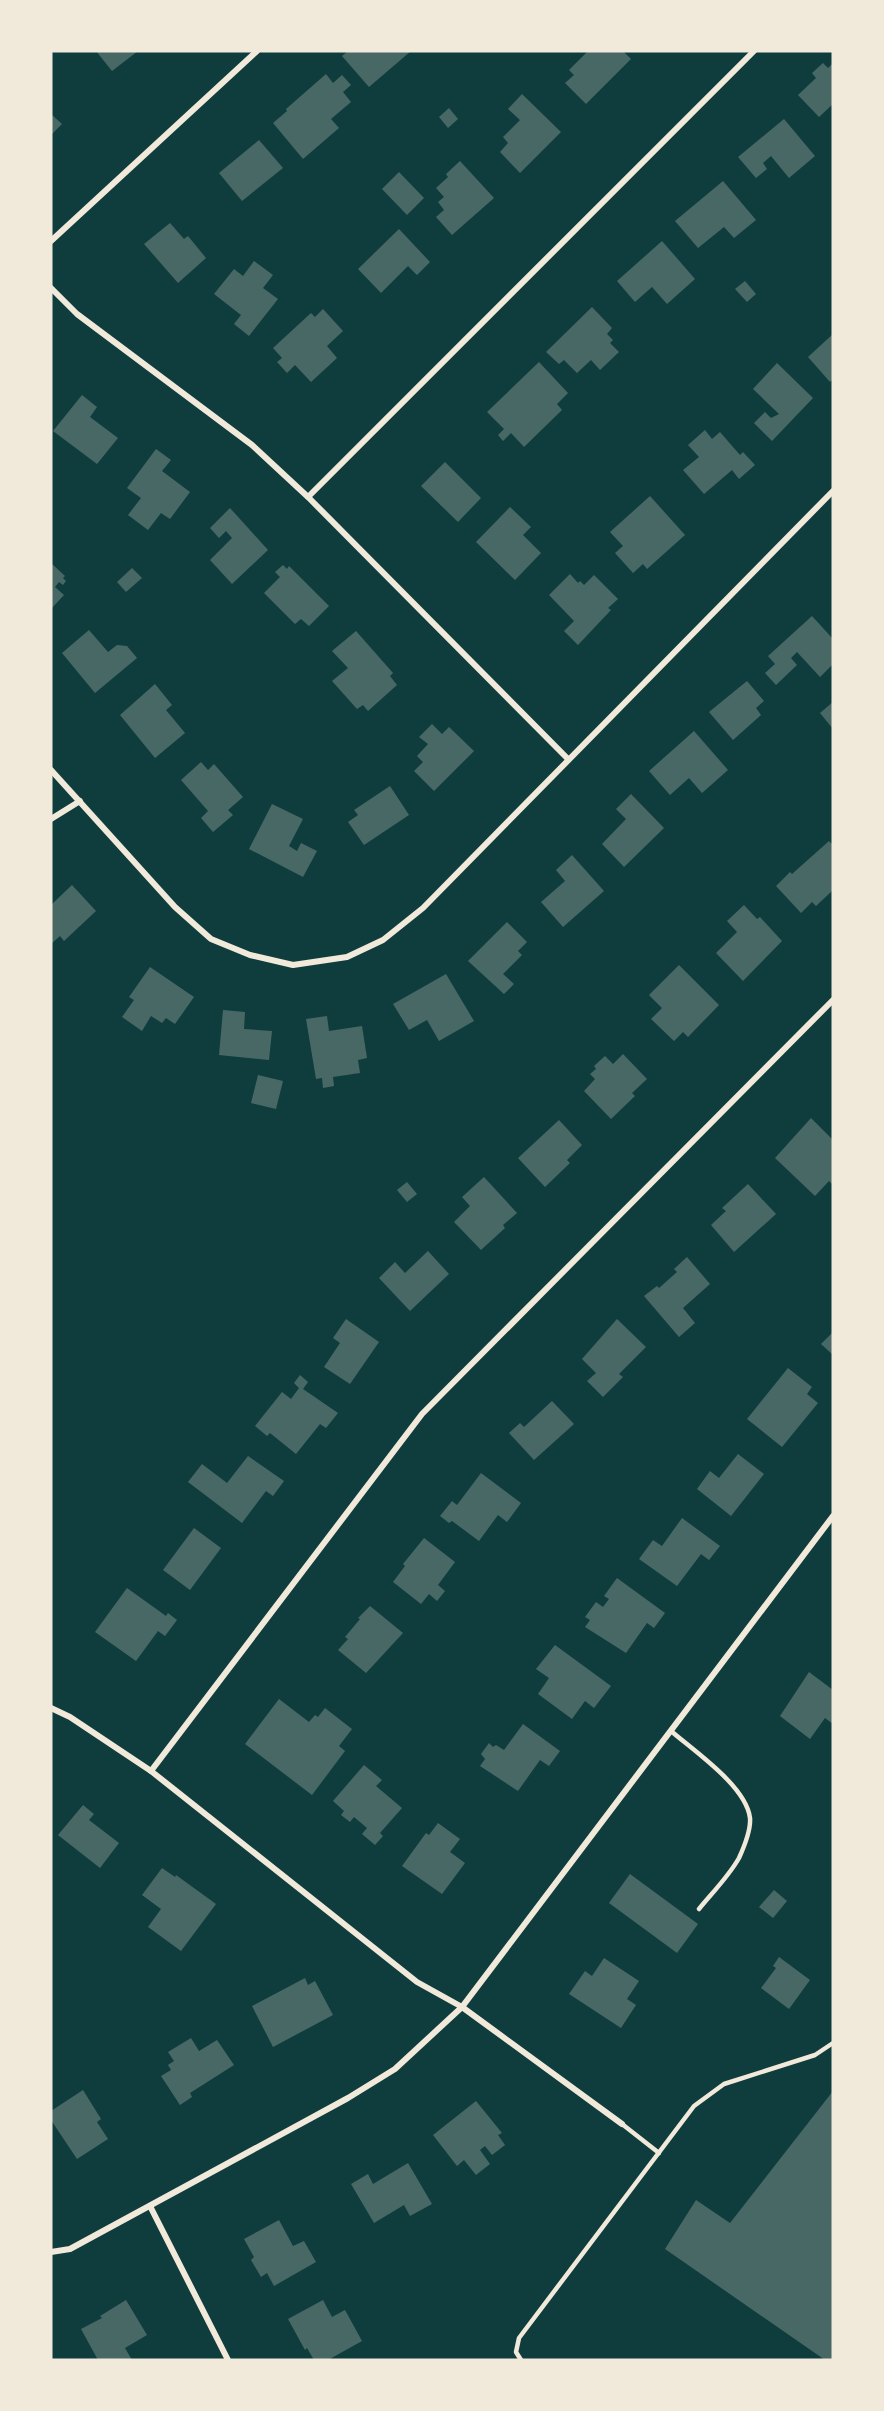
<svg xmlns="http://www.w3.org/2000/svg" width="884" height="2411" viewBox="0 0 884 2411" font-family="'Source Sans 3',sans-serif">
<style>
.building{fill:#486865}
.lines{fill:none;stroke-linecap:round;stroke-linejoin:round}
.service{stroke:#f1e9da;stroke-width:4.5}
.minor{stroke:#f1e9da;stroke-width:6}
</style>
<rect width="100%" height="100%" fill="#0f3d3e"/>
<g class="building">
<path d="M96,51H138L112,71Z"/>
<path d="M348,51H411L369,87L342,56Z"/>
<path d="M588,51H623L631,59L586,104L565,83L574,75L569,70Z"/>
<path d="M823,63L828,68L833,63V104L819,117L798,95L816,78L812,73Z"/>
<path d="M326,74L333,83L342,75L351,85L343,92L351,102L331,119L339,128L303,159L273,123L287,111L286,109Z"/>
<path d="M522,94L561,132L520,173L500,152L508,143L503,137L520,120L508,109Z"/>
<path d="M449,108L458,119L448,128L439,117Z"/>
<path d="M51,114L62,124L51,135Z"/>
<path d="M784,119L815,156L789,178L771,156L763,163L767,169L756,178L738,157Z"/>
<path d="M259,140L283,168L242,201L219,173Z"/>
<path d="M460,161L494,198L452,235L436,217L444,210L438,202L444,197L436,188L448,177L446,174Z"/>
<path d="M399,172L424,198L407,215L382,189Z"/>
<path d="M723,181L756,220L734,238L724,227L698,248L675,221Z"/>
<path d="M170,223L184,239L188,236L206,258L178,283L144,244Z"/>
<path d="M399,229L430,262L417,275L408,266L381,293L358,269Z"/>
<path d="M662,241L695,279L667,304L652,287L635,302L617,281Z"/>
<path d="M254,261L273,275L263,288L278,299L249,336L234,324L241,315L214,294L234,269L243,276Z"/>
<path d="M745,281L756,294L747,302L735,289Z"/>
<path d="M592,307L612,328L607,334L613,340L610,343L619,352L600,370L591,360L577,373L564,360L559,364L546,352Z"/>
<path d="M323,309L343,331L327,346L337,358L311,382L295,365L287,373L277,362L282,358L273,348L311,313L315,317Z"/>
<path d="M833,334V379L830,382L808,357Z"/>
<path d="M539,362L568,393L557,404L562,410L524,447L511,433L503,441L498,435L504,429L487,412Z"/>
<path d="M777,363L813,398L772,441L754,423L765,412L771,418L779,414L753,389Z"/>
<path d="M82,395L97,407L90,417L118,438L97,464L53,431Z"/>
<path d="M705,430L712,439L720,432L740,455L743,452L755,465L739,479L732,470L704,494L683,470L699,457L688,445Z"/>
<path d="M156,449L171,460L162,471L190,492L170,519L161,513L148,530L128,515L141,498L127,488Z"/>
<path d="M445,462L481,498L458,522L421,486Z"/>
<path d="M650,496L685,535L647,569L643,564L633,573L615,553L623,546L610,532Z"/>
<path d="M510,507L531,527L523,535L541,553L515,580L476,542Z"/>
<path d="M230,508L268,550L232,584L210,560L232,538L226,531L219,538L210,528Z"/>
<path d="M51,563L65,576L63,578L66,581L63,585L59,582L55,587L64,595L51,609Z"/>
<path d="M283,565L287,569L289,566L329,606L309,626L301,619L295,624L264,593L280,577L275,572Z"/>
<path d="M132,568L142,578L126,592L117,582Z"/>
<path d="M570,574L578,583L580,581L584,585L594,575L618,599L608,608L611,610L578,645L564,631L574,621L549,595Z"/>
<path d="M812,616L833,639V664L820,677L797,652L791,658L797,665L776,685L765,673L775,664L768,656Z"/>
<path d="M89,630L108,652L117,645L127,646L137,658L95,693L62,653Z"/>
<path d="M356,631L393,673L390,676L397,685L368,711L363,705L357,709L332,681L348,668L332,651Z"/>
<path d="M747,681L764,701L756,708L761,715L733,740L709,712Z"/>
<path d="M155,684L172,705L166,710L185,733L155,758L120,715Z"/>
<path d="M833,702V729L820,713Z"/>
<path d="M432,724L442,734L449,727L474,751L434,791L414,771L423,762L417,756L428,744L419,737Z"/>
<path d="M694,731L728,770L702,793L689,778L670,795L649,771Z"/>
<path d="M201,762L208,770L214,764L243,797L228,810L233,815L213,832L201,818L208,811L181,780Z"/>
<path d="M390,786L409,815L364,845L348,822L358,815L354,810Z"/>
<path d="M631,794L664,828L624,867L602,844L626,819L616,809Z"/>
<path d="M272,804L303,819L289,846L297,851L301,843L317,851L303,877L249,849Z"/>
<path d="M829,841L833,845V890L816,906L812,902L801,913L776,886L790,872L792,874Z"/>
<path d="M572,855L604,891L563,927L541,902L565,881L556,870Z"/>
<path d="M72,885L96,911L64,941L60,936L51,944V905Z"/>
<path d="M744,905L757,919L760,917L782,941L743,981L716,953L737,932L727,921Z"/>
<path d="M507,922L527,942L518,951L522,955L503,974L514,984L504,994L468,961Z"/>
<path d="M679,965L719,1005L688,1037L683,1032L674,1041L651,1019L662,1008L649,995Z"/>
<path d="M150,967L194,997L175,1024L166,1018L162,1023L151,1016L142,1031L122,1017L134,1000L129,997Z"/>
<path d="M446,974L474,1021L439,1041L427,1020L409,1030L393,1004Z"/>
<path d="M223,1010L245,1012L244,1029L272,1031L269,1060L219,1055Z"/>
<path d="M327,1016L329,1031L362,1026L367,1058L358,1060L360,1073L333,1077L334,1086L323,1088L322,1078L316,1079L306,1019Z"/>
<path d="M623,1054L647,1079L632,1093L635,1096L611,1119L584,1091L595,1079L590,1074L596,1069L594,1066L605,1056L613,1064Z"/>
<path d="M258,1075L283,1081L276,1109L251,1103Z"/>
<path d="M811,1118L833,1140V1185L829,1181L815,1196L775,1158Z"/>
<path d="M559,1120L582,1145L567,1160L570,1163L545,1187L518,1158Z"/>
<path d="M484,1177L517,1213L503,1225L505,1228L481,1250L454,1222L470,1206L462,1197Z"/>
<path d="M407,1182L417,1194L407,1202L397,1190Z"/>
<path d="M748,1184L776,1214L734,1252L711,1225L726,1211L722,1208Z"/>
<path d="M428,1251L449,1274L410,1311L379,1278L395,1262L405,1273Z"/>
<path d="M687,1257L710,1284L683,1308L695,1323L679,1337L644,1296L657,1286L659,1288L677,1272L674,1269Z"/>
<path d="M346,1319L379,1342L350,1384L324,1367L340,1343L333,1338Z"/>
<path d="M617,1319L646,1347L619,1374L623,1377L603,1397L587,1381L596,1373L582,1359Z"/>
<path d="M833,1332V1355L821,1344Z"/>
<path d="M788,1368L812,1387L807,1394L818,1403L782,1447L747,1419Z"/>
<path d="M300,1375L308,1382L303,1389L338,1413L326,1428L320,1424L296,1454L270,1433L267,1436L255,1426L282,1392L291,1399L299,1388L294,1383Z"/>
<path d="M552,1401L574,1424L534,1460L509,1433L520,1423L524,1427Z"/>
<path d="M738,1454L764,1474L731,1516L697,1489L710,1471L719,1478Z"/>
<path d="M248,1456L284,1481L273,1496L266,1491L242,1523L188,1482L202,1464L227,1483Z"/>
<path d="M481,1473L521,1503L507,1522L498,1515L479,1541L452,1521L449,1523L440,1516L452,1501L457,1505Z"/>
<path d="M682,1518L720,1546L709,1560L701,1554L677,1586L639,1559L653,1540L662,1546Z"/>
<path d="M194,1528L221,1548L190,1590L163,1570Z"/>
<path d="M424,1538L455,1562L438,1585L445,1591L437,1601L429,1594L421,1604L393,1582L405,1566L403,1564Z"/>
<path d="M617,1578L665,1613L654,1628L647,1623L626,1653L585,1627L590,1620L585,1617L596,1602L603,1607L609,1599L604,1596Z"/>
<path d="M127,1588L166,1616L168,1613L177,1620L165,1636L158,1631L136,1661L95,1632Z"/>
<path d="M370,1606L403,1633L366,1673L338,1650L348,1639L345,1637L360,1619L358,1618Z"/>
<path d="M555,1645L611,1686L594,1708L585,1701L572,1719L538,1694L549,1678L536,1669Z"/>
<path d="M809,1672L833,1690V1724L825,1718L810,1739L780,1716Z"/>
<path d="M279,1699L309,1722L315,1715L318,1717L325,1708L352,1729L339,1746L345,1751L312,1795L245,1744Z"/>
<path d="M523,1724L560,1751L549,1766L540,1760L518,1791L480,1766L485,1759L481,1754L489,1743L493,1747L496,1745L504,1750Z"/>
<path d="M364,1765L382,1780L376,1786L402,1808L380,1833L383,1836L375,1845L362,1834L367,1828L354,1817L350,1822L341,1815L344,1811L333,1801Z"/>
<path d="M83,1805L94,1814L89,1820L119,1843L100,1868L58,1835Z"/>
<path d="M438,1823L460,1839L450,1852L465,1863L442,1894L402,1866L426,1833L429,1835Z"/>
<path d="M162,1868L175,1877L176,1875L216,1904L181,1951L148,1927L161,1909L142,1895Z"/>
<path d="M630,1874L698,1924L677,1953L609,1903Z"/>
<path d="M774,1890L787,1901L773,1918L759,1907Z"/>
<path d="M779,1957L810,1980L789,2009L761,1988L776,1968L773,1966Z"/>
<path d="M604,1958L639,1981L627,1999L636,2005L621,2028L569,1994L585,1971L592,1976Z"/>
<path d="M305,1978L308,1985L315,1981L333,2015L273,2047L252,2006Z"/>
<path d="M191,2038L199,2051L217,2040L234,2065L190,2093L192,2097L180,2105L161,2076L171,2070L168,2065L174,2061L168,2052Z"/>
<path d="M83,2090L101,2119L97,2122L108,2139L77,2159L51,2120V2111Z"/>
<path d="M833,2091V2360H825L665,2249L696,2200L730,2223Z"/>
<path d="M476,2101L502,2133L498,2135L505,2145L492,2155L485,2146L480,2150L490,2164L476,2175L464,2160L457,2166L433,2135Z"/>
<path d="M408,2163L432,2204L410,2216L404,2205L374,2223L351,2184L368,2174L373,2184Z"/>
<path d="M279,2220L293,2246L304,2241L316,2262L274,2286L267,2273L261,2277L251,2260L254,2257L244,2239Z"/>
<path d="M126,2300L147,2335L125,2348L132,2360H98L81,2329L102,2318L100,2316Z"/>
<path d="M323,2300L332,2317L345,2310L362,2341L328,2360H314L307,2348L305,2350L288,2319Z"/>
</g>
<g class="lines">
<g class="service">
<path d="M671,1731C694,1751 746,1786 750,1818C751,1830 744,1847 739,1858C729,1876 712,1893 699,1909"/>
<path d="M622,2124L659,2153"/>
<path d="M521,2360L516,2352L519,2338L694,2106L724,2084L815,2055L833,2043"/>
</g>
<g class="minor">
<path d="M51,241L257,51"/>
<path d="M51,288L77,314L252,445L308,497L568,759"/>
<path d="M308,497L754,51"/>
<path d="M51,770L175,907L211,939L250,955L293,965L347,957L383,940L423,908L833,491"/>
<path d="M51,819L80,801"/>
<path d="M51,1708L70,1717L151,1771L417,1982L462,2007L622,2124"/>
<path d="M151,1771L422,1414L833,1000"/>
<path d="M150,2206L228,2360"/>
<path d="M51,2252L70,2249L348,2098L395,2069L462,2007L833,1516"/>
</g>
</g>
<rect width="884" height="2411" fill="none" stroke="#f1e9da" stroke-width="105"/>
</svg>
